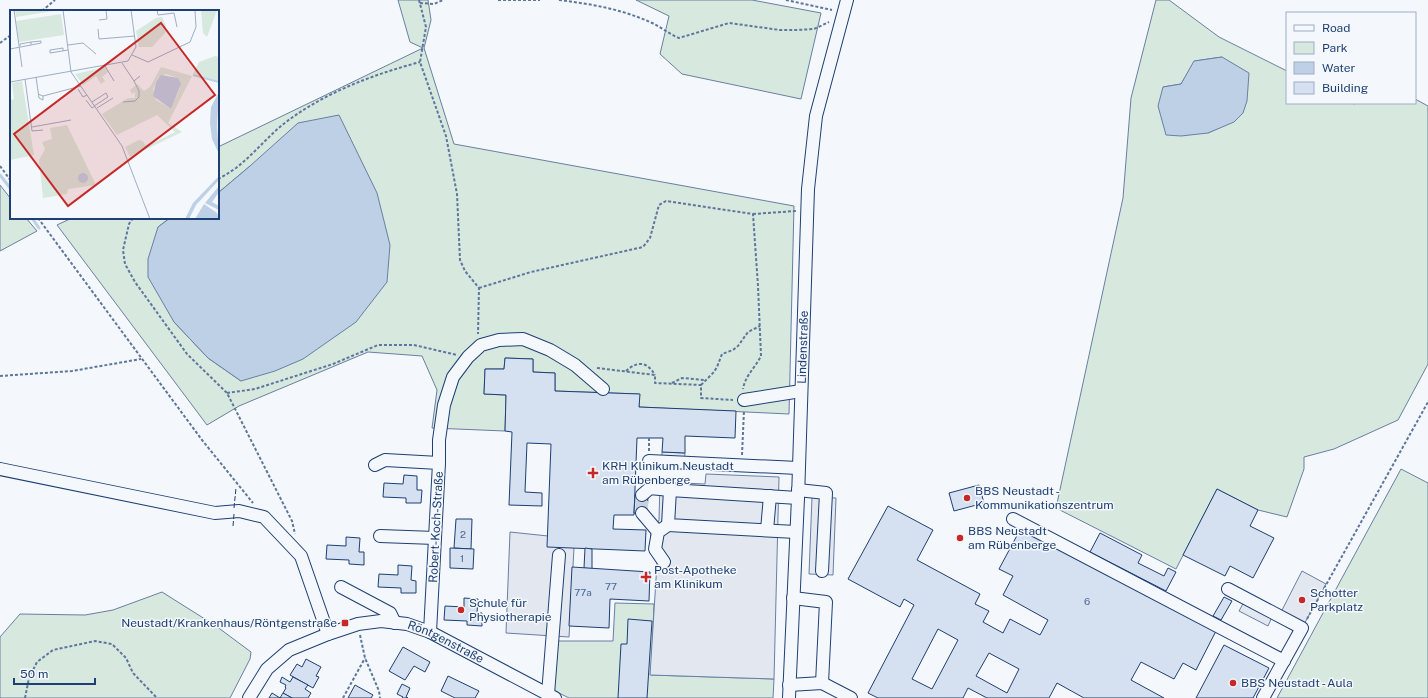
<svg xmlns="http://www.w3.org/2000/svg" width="1428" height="698" viewBox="0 0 1428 698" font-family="'Public Sans',sans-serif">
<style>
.green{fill:#d7e8df;stroke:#687fa3;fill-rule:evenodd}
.parking{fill:#e3e8f0;stroke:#687fa3}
.water{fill:#bed0e5;stroke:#687fa3}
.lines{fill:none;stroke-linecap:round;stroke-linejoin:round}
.stream{stroke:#bed0e5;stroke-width:3}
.building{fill:#d5e0f0;stroke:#1d3f73;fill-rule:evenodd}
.minor-tunnel{stroke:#c9d2e0;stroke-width:12;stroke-dasharray:12 6;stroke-linecap:butt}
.minor-casing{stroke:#1d3f73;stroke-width:14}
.path{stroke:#5e769c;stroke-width:2;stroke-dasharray:3 2;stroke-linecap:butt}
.minor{stroke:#f4f7fb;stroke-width:12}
.fence{stroke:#1d3f73;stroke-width:1;stroke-dasharray:5 2;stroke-linecap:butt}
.poi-dot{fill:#c62828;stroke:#f4f7fb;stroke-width:1.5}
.labels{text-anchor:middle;stroke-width:3;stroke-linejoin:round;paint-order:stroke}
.number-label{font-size:10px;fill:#4b6792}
.street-label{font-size:12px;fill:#1d3f73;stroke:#f4f7fb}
.poi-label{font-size:12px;fill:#1d3f73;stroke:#f4f7fb;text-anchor:start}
.inset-river{fill:none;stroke:#bed0e5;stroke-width:2}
.inset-road{fill:none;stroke:#9eadc5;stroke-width:1}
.view{fill:#c62828;fill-opacity:0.15;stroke:#c62828;stroke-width:2}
.inset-edge{fill:none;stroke:#1d3f73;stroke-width:2}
</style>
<rect width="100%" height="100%" fill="#f4f7fb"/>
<g class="green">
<path d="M398,0H428L431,20L424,48L454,144L794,206L789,414L639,407V394L555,391V373L533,372V359L505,358L504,369H485L484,394L506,395L505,431L432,428L437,390L422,356L368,352L239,406L207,425L57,225L72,218H170L158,227L174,322L208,358L241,381L250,166L218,193V147L423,48L410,42Z"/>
<path d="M636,0H752L821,13L801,99L682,74L660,54L669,16Z"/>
<path d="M1156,0H1169L1219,37L1287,71V103H1352L1354,104L1356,103H1415V99L1428,106V364L1398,420L1334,449L1304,457V469L1287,517L1258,510L1217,489L1176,569L1056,508L1123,198L1131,98ZM1222,57L1221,127L1208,133L1163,87L1181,84L1195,61Z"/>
<path d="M0,185L11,199V218H26L37,231L0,251Z"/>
<path d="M1401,469L1428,483V698H1277Z"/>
<path d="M162,592L216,626L251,652L250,659L230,698H0V637L20,614L85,615L113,610Z"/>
<path d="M615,603L654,604L651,675L774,679L773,698H569L553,690L558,641H613Z"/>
</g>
<g class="parking">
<path d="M662,452L685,453L684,466L662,465Z"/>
<path d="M706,474L779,477L774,679L650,675L657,563L650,552L651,534L659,520L660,482L705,484Z"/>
<path d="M812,497L836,498L833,575L809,574Z"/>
<path d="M510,532L548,536L574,548L569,637L506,633Z"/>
<path d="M1302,571L1326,584L1302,628L1279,616Z"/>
<path d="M1244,602L1272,617L1268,626L1239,611Z"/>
</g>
<g class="water">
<path d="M1222,57L1249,73L1247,101L1243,113L1234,122L1208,133L1181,136L1166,135L1158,106L1163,87L1181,84L1194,61Z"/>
<path d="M339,115L377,193L390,245L387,282L356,322L303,359L275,371L241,381L208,358L174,322L148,277V259L158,227L170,218H218V193L250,166L298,123Z"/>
</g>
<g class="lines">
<g class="stream">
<path d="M0,175L11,189"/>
<path d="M32,218L39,228"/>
</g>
</g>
<g class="building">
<path d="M505,358L533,359V372L555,373V391L640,394L639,407L736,411L735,438L685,436V453L662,452L663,438H637L634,515H614L613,529L646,530L645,551L547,547L551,444L527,443L525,492L542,493V506L509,505L512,432L505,431L506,395L484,394L485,369H504Z"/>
<path d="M404,475L417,476V490H422L421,503H406V498L383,497L384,483L403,484Z"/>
<path d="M979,485L984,503L954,511L949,493Z"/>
<path d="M1217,489L1258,510L1250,526L1274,538L1253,578L1230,566L1225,576L1183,555Z"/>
<path d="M635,495L648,496L647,514L634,513Z"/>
<path d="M888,506L933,530L917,560L980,594L975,604L989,611L983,622L1003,633L1010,619L1040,635L1048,620L1003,595L1013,576L999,569L1021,528L1216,631L1196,670L1183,663L1174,679L1141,662L1131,680L1164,698H1084L1057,683L1049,698H987L968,688L963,698H878L868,693L914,605L904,599L900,607L848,579ZM938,629L958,640L932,689L912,679ZM989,653L1019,669L1007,693L976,676Z"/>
<path d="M456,519H472L471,549L454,548Z"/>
<path d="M1100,533L1142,555L1138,563L1164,576L1168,568L1176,572L1166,591L1090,552Z"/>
<path d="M346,537L360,538L359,552H364V565L349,564V560L326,559L327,545L346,546Z"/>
<path d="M450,548L474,549L473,569L450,568Z"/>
<path d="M585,548L592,549V569L584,568Z"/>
<path d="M398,565L412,566L411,580L416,581V593H401V588L378,587L379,574L398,575Z"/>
<path d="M572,567L650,572L649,601L610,599L609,628L569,626Z"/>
<path d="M1224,597L1232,601L1221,620L1213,616Z"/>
<path d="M464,598L478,599L477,613H482V626L467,625V621L444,620L445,606L464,607Z"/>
<path d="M628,619L652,621L647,698H618L621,644H627Z"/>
<path d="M1224,645L1269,668L1253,698H1196Z"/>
<path d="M403,647L430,662L425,672L414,666L405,680L389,671Z"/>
<path d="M306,659L321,667L316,676L319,677L313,688L290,675L297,664L302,667Z"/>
<path d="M448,676L479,691L475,698H455L441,691Z"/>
<path d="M282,677L290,682L293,677L308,685L305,689L311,693L308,698H292L283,693L286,688L285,687L286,685L280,682Z"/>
<path d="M402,684L410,688L406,697L408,698H402L403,697L397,694Z"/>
<path d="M355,685L373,695L371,698H348Z"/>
<path d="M272,693L280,698L283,693L292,698H269Z"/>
</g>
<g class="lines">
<path class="minor-tunnel" d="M642,513V495"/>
<defs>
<g id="minor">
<path d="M744,400L801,391"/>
<path d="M649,461L798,468"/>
<path d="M439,463V440L444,405L453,377L468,357L481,345L499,340L523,339L550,350L575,365L603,389"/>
<path d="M375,465L385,460L439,463L430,632"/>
<path d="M0,469L215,513L239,511L264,517L301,556L328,634"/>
<path d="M798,490L826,493L822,571"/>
<path d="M642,495L650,488L670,490"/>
<path d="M642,513L658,532"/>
<path d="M1013,519L1284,661"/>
<path d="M767,530L770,496"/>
<path d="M796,532L668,525L670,490L798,498"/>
<path d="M380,536L435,538"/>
<path d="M664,562L655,549L658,532L668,525"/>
<path d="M341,587L390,613L395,623"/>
<path d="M1228,589L1302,628L1263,698"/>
<path d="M793,598L826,602L822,683"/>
<path d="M789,685L822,683L851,698"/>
<path d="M548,694L559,555"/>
<path id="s1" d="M249,698L267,669L289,650L328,634L358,624L381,621L407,624L430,632L555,698"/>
<path id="s2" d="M789,698L798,498L808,189L816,116L847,0"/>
</g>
</defs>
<use href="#minor" class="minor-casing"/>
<g class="path">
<path d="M419,0L426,27L420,62L446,136L457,194L460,260L465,271L479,288L478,334"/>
<path d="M498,0H540"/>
<path d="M559,0C591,4 622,9 652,23C661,27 669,34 679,38L729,23L780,30H796L814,29L829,22"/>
<path d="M786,0L832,10"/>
<path d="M420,3L434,4L443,0"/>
<path d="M42,11L55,0"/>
<path d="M0,43L11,35"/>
<path d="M0,166L11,181"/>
<path d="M218,179C224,176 230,172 236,168C254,154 268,136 286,122C326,92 372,75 420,62"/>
<path d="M753,214L796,211"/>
<path d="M38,218L202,440L253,503"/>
<path d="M133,218L129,224L123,250L125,264L135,282L187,354L227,393L292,521L295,534"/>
<path d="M479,288L531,272L643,247L650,238L659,205L666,201L753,214L758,286L761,356C755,368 745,376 743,389"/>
<path d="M597,368L655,375V383L701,385V398L733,400"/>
<path d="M626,371C637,361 647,361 655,375"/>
<path d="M0,376L72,371L141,359"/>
<path d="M672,383L682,378L705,380"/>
<path d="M701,385L714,372L717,367L722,354L733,350L738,346L748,332L760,326"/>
<path d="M227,393L255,389L333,364L378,345H414L457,355"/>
<path d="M649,438V451"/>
<path d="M742,455L744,410"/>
<path d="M1307,619L1428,402"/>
<path d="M360,635L365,658L379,691L380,698"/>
<path d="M25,698L29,678L37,662L53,650L95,641L112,644L126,658L133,673L157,698"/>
<path d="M343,698L365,658"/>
</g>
<use href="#minor" class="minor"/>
<g class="fence">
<path d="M234,508L236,488"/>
<path d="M233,526L234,514"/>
</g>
</g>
<g class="poi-dot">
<path d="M591 467h4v4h4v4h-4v4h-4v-4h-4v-4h4z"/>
<circle cx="967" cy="498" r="4"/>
<circle cx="960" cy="538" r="4"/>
<path d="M644 571h4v4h4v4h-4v4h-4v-4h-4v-4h4z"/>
<circle cx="1302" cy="600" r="4"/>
<circle cx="461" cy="610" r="4"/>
<rect x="341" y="619" width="8" height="8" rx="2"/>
<circle cx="1233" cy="683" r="4"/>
</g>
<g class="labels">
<g class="number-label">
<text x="463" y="538">2</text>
<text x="462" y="562">1</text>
<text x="611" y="590">77</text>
<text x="583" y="596">77a</text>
<text x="1087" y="605">6</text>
</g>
<g class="street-label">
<text dy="4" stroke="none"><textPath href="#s2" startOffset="351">Lindenstraße</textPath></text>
<text transform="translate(436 527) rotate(-87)" y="4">Robert-Koch-Straße</text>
<text dy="4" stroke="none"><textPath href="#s1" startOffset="229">Röntgenstraße</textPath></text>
</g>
<g class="poi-label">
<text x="602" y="470">KRH Klinikum Neustadt<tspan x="602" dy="14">am Rübenberge</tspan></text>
<text x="975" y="495">BBS Neustadt -<tspan x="975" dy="14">Kommunikationszentrum</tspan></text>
<text x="968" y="535">BBS Neustadt<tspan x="968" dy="14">am Rübenberge</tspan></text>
<text x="654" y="574">Post-Apotheke<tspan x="654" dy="14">am Klinikum</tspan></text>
<text x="1310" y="597">Schotter<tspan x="1310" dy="14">Parkplatz</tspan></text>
<text x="469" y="607">Schule für<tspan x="469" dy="14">Physiotherapie</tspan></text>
<text x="337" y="627" text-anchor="end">Neustadt/Krankenhaus/Röntgenstraße</text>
<text x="1241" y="687">BBS Neustadt - Aula</text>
</g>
</g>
<g transform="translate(10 10)">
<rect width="209" height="209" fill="#f4f7fb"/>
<path d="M5,0H49L6,7ZM191,0H207L197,27L193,23ZM51,4L54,25L9,32L6,11ZM152,7L156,16L155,23L142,37H129L126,21L146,8ZM205,46L209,47V71L183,64L189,52ZM95,57L98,62L92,67L95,71L91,74L86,66L73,75L65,64ZM151,57L182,66L158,113L172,122L120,147L115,137L129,130L133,131L135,135L141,134L165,122L147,105L107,125L92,104L118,88H125V82L122,84L120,80L127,74L134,81L140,77ZM156,64L168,68L170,78L161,99L146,90L143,79L148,68ZM12,71L24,145L0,150V90L4,89L2,73ZM57,115L86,175L58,179L57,184L33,188L29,150L35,139L32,132L42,129L40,118Z" fill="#d7e8df" fill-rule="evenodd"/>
<path d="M151,65L168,68L171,74L161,99L143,86L146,72ZM209,82L207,116L209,144L202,129L200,113L201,97ZM68 168a5 5 0 1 1 10 0a5 5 0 1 1-10 0ZM209,166V170L186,195L179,209H175L183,193ZM209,176V182L202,192L209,196V200L195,193ZM194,194L207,203L209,209H185Z" fill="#bed0e5"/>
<path class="inset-river" d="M183,65L209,72"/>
<path class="inset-road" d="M4,0L12,57M53,0L61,62L112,136L140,209M147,0L148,5L164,3L167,17M89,10L97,9L96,0M88,19L89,29L125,26M58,35L73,33L86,44M10,36V34L21,32L31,31V33L21,35V32M0,39L21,35M53,41V38L40,40V43L58,40M122,45L138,52L180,32L186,17L185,0M112,53L124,71L130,66M95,56L104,71M26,67L29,88L33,90V86L28,84M15,69L22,121L33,120M0,72L118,51L126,37L121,0M68,79L73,87L77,85M33,86L71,76M76,90L82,98L85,96M82,92L96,83L98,87L84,96M113,92L125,91L129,87V81L124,71M87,98L103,88M22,117L61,110"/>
<path class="view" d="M151,13L205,85L58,196L4,124Z"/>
<rect width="209" height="209" class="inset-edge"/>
</g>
<rect x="1286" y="12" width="130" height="92" fill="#f4f7fb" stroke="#9eadc5"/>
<rect x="1294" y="25" width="20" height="6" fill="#f4f7fb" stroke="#9eadc5"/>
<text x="1322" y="32" font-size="12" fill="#1d3f73">Road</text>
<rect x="1294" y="42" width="20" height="12" fill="#d7e8df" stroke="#9eadc5"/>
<text x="1322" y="52" font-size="12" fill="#1d3f73">Park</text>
<rect x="1294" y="62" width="20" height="12" fill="#bed0e5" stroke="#9eadc5"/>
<text x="1322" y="72" font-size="12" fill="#1d3f73">Water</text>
<rect x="1294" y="82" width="20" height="12" fill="#d5e0f0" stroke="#9eadc5"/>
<text x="1322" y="92" font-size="12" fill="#1d3f73">Building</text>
<path d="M14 678v6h81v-6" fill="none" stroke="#1d3f73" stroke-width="2"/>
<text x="20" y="678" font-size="12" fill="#1d3f73" stroke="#f4f7fb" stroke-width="3" paint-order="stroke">50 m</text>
</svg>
